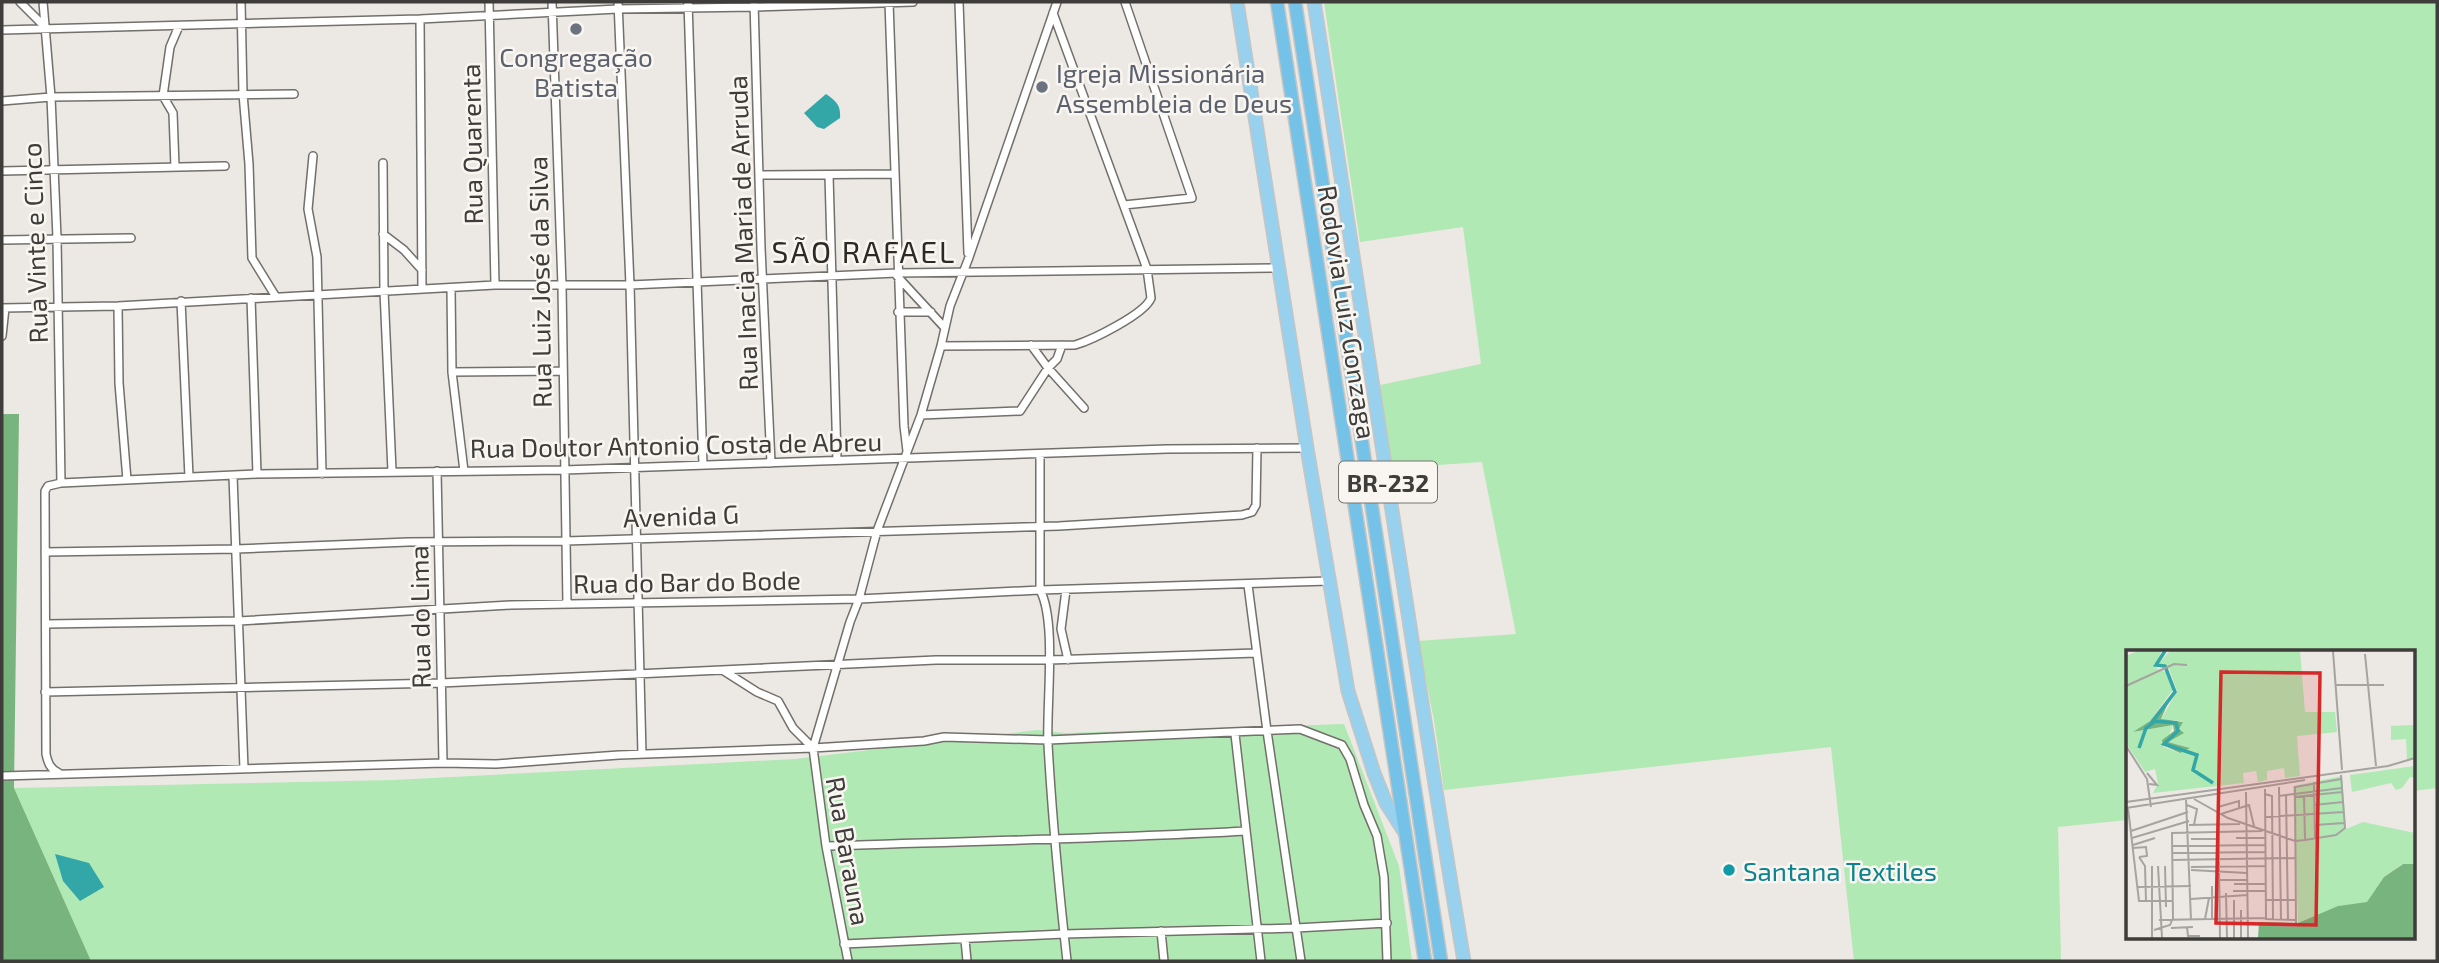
<svg xmlns="http://www.w3.org/2000/svg" width="2439" height="963" viewBox="0 0 2439 963" font-family="'Exo 2',sans-serif">
	<style>
		.green { fill: #b0e9b4 }
		.forest { fill: #78b47e }
		.water { fill: #33a7a8 }
		.lines { fill: none; stroke-linecap: round; stroke-linejoin: round }
		.minor-casing { stroke: #736f6b; stroke-width: 10 }
		.primary-casing { stroke: #c5c5c4; stroke-width: 15 }
		.trunk-casing { stroke: #c5c5c4; stroke-width: 15 }
		.minor { stroke: #fff; stroke-width: 7 }
		.primary { stroke: #97d1ed; stroke-width: 12 }
		.trunk { stroke: #74c2e7; stroke-width: 12 }
		.worship-dot { fill: #6b7280; stroke: #f9f6f1; stroke-width: 2.5 }
		.culture-dot { fill: #0f9aa8; stroke: #f9f6f1; stroke-width: 2.5 }
		.labels { text-anchor: middle; dominant-baseline: central; stroke-width: 5; stroke-linejoin: round; paint-order: stroke }
		.shield { fill: #f9f6f1; stroke: #767472; stroke-width: 2 }
		.shield-label { font-size: 24px; font-weight: bold; fill: #3e3d3b }
		.worship-label { font-size: 26px; fill: #5b616d; stroke: #f9f6f1 }
		.street-label { font-size: 26px; fill: #3e3d3b; stroke: #f9f6f1 }
		.culture-label { font-size: 26px; fill: #0d838f; stroke: #f9f6f1; text-anchor: start }
		.quarter-label { font-size: 30px; letter-spacing: 2px; fill: #2c2a26; stroke: #f9f6f1 }
		.inset-river { fill: none; stroke: #33a7a8; stroke-width: 3.5 }
		.inset-road { fill: none; stroke: #a6a4a0; stroke-width: 2 }
		.view { fill: #d62828; fill-opacity: 0.15; stroke: #d62828; stroke-width: 3.5 }
		.inset-edge { fill: none; stroke: #3e3d3b; stroke-width: 3.5 }
	</style>
	<rect width="100%" height="100%" fill="#ece8e3"/>
	<path class="green" d="M1324 2H2437V788L2413 791V652H2128L2127 820 2058 827 2061 961H1854L1831 747 1444 790 1434 720 1418 641 1516 634 1482 462 1392 468 1380 385 1481 364 1463 227 1360 242Z
		M1344 724 1399 866 1412 961H91L14 788 394 780 795 759 1037 730 1065 733Z"/>
	<path class="forest" d="M2 414H19L14 788 91 961H2Z"/>
	<path class="water" d="M826 94C836 101 841 105 840 118L824 129 817 127 804 113Z
		M55 854 89 863 104 887 80 901 63 881Z"/>
	<g class="lines">
		<g class="minor-casing">
			<path id="minor" d="M20 2 46 28
				M43 2 51 97 57 238 61 483
				M241 2 243 94 249 164 252 258 276 297
				M489 2 495 285
				M552 2 562 286 567 604
				M618 2 630 285 642 754
				M688 2 703 465
				M754 2 761 248 771 463
				M889 2 904 426 907 451
				M959 2 968 253
				M420 19 422 289
				M2 30 420 19 618 9 755 7 913 2
				M2 101 51 97 294 94
				M313 156 308 209 317 257 322 474
				M383 163 384 291 392 471
				M175 167 173 113 163 96 170 47 179 26
				M2 171 225 166
				M760 175 895 174
				M829 175 837 460
				M1124 205 1192 198 1125 2
				M383 234 404 250 422 270
				M2 240 131 238
				M897 276 945 328
				M451 288 452 372 464 471
				M251 298 257 474
				M181 301 189 477
				M118 306 119 383 127 480
				M2 308 118 306 495 285H630L897 273 1279 268
				M898 312H931
				M2 336 5 308
				M1062 345 1057 359 1048 368 1084 408
				M941 346 1075 345C1092 340 1145 314 1151 298L1147 269 1053 13
				M452 372 563 371
				M921 415 1020 411 1048 368 1031 345
				M1040 455V590C1057 621 1046 706 1048 744 1052 816 1059 889 1067 961
				M437 471 443 763
				M233 476 244 769
				M45 552 236 549 408 542 565 541 1059 526 1242 515 1252 512 1256 505 1257 448
				M1248 585 1267 731 1301 961
				M1066 590 1061 629 1068 660
				M47 624 239 621 511 605 859 599 1040 590 1329 581
				M724 671 757 692 778 701 793 728 813 748
				M45 692 441 683 936 660H1049L1256 653
				M1235 734 1261 961
				M59 773C50 769 48 763 46 754L45 491 48 486 61 483 257 474 564 470 1167 449 1307 448
				M2 776 443 763 496 764 619 755 813 748 924 741 944 737 1048 740 1300 729 1342 745 1350 759 1364 805 1377 836 1384 877 1387 961
				M826 846C966 841 1106 839 1246 831
				M1161 931 1164 961
				M965 940 967 961
				M844 944 1064 934 1296 928 1387 923
				M848 961 826 846 813 748 850 622 859 599 877 531 921 415 941 346 950 306 968 260 1057 2"/>
		</g>
		<g class="primary-casing">
			<path id="primary" d="M1237 2 1307 448 1348 691 1374 773 1386 803 1405 833
				M1314 2C1364 322 1410 642 1464 961"/>
		</g>
		<g class="trunk-casing">
			<path id="trunk" d="M1277 2 1425 961
				M1295 2 1441 961"/>
		</g>
		<use href="#minor" class="minor"/>
		<use href="#primary" class="primary"/>
		<use href="#trunk" class="trunk"/>
	</g>
	<g class="worship-dot">
		<circle cx="576" cy="29" r="7"/>
		<circle cx="1042" cy="87" r="7"/>
	</g>
	<circle class="culture-dot" cx="1729" cy="870" r="7"/>
	<g class="labels">
		<rect class="shield" x="1339" y="461.5" width="98" height="41" rx="5"/>
		<g class="shield-label">
			<text x="1388" y="482">BR-232</text>
		</g>
		<g class="worship-label">
			<text x="576" y="56">Congregação<tspan x="576" dy="30">Batista</tspan></text>
			<text x="1056" y="72" text-anchor="start">Igreja Missionária<tspan x="1056" dy="30">Assembleia de Deus</tspan></text>
		</g>
		<g class="street-label">
			<text transform="translate(471 144) rotate(-91)">Rua Quarenta</text>
			<text transform="translate(742 233) rotate(-92)">Rua Inacia Maria de Arruda</text>
			<text transform="translate(34 243) rotate(-92)">Rua Vinte e Cinco</text>
			<text transform="translate(539 282) rotate(-91)">Rua Luiz José da Silva</text>
			<text transform="translate(1348 312) rotate(81)">Rodovia Luiz Gonzaga</text>
			<text transform="translate(676 444) rotate(-1)">Rua Doutor Antonio Costa de Abreu</text>
			<text transform="translate(681 515) rotate(-2)">Avenida G</text>
			<text transform="translate(687 581) rotate(-1)">Rua do Bar do Bode</text>
			<text transform="translate(419 617) rotate(-91)">Rua do Lima</text>
			<text transform="translate(849 851) rotate(80)">Rua Barauna</text>
		</g>
		<g class="culture-label">
			<text x="1743" y="870">Santana Textiles</text>
		</g>
		<g class="quarter-label">
			<text x="864" y="251">SÃO RAFAEL</text>
		</g>
	</g>
	<g transform="translate(2126 650)">
		<rect width="289" height="289" fill="#ece8e3"/>
		<path d="M12 1H35L30 18 40 22 48 38 24 71 8 82 47 75 38 97 53 103 61 97 42 92 57 71 35 70 51 41 43 19 33 13 44 1H174L179 62H209L211 82 171 86 174 126 159 128 158 118 141 121V130L132 132 130 121 117 123 118 133 27 143 32 134 29 119 19 122 0 93V6ZM287 75 289 107 281 110 280 89 265 90V76ZM289 116V128L284 127 276 138 270 140 265 133 226 142 224 125ZM216 126 220 179 237 172 289 183V214H276L258 227 242 252 212 256 172 273 167 136Z" fill="#b0e9b4"/>
		<path d="M47 42 35 69 57 72 53 79 58 83 42 92 64 98 54 103 37 95 36 90 48 81 47 75 7 82 24 71ZM277 214H289V288H132L133 272 172 273 212 256 241 252 258 227Z" fill="#78b47e"/>
		<path class="inset-river" d="M39 1 30 15 39 16 49 42 27 71 50 73 52 81 38 94 71 105 67 120 87 133M13 98 20 78 28 72"/>
		<path class="inset-road" d="M207 1 216 120M239 4 250 116M209 35H258M0 36 48 14 61 15M0 96 21 129 25 157M21 123 31 135 23 134M188 132 189 188M153 137 155 270M139 139 140 269 169 270M120 142 122 288M139 144 146 146 147 270M160 145 162 270M92 146 94 288M153 146 216 138M178 146 179 190M168 147 216 142M68 149 102 168 169 191 179 190 210 185 219 178 215 125M60 150 65 270M0 152 262 116 289 108M61 155 71 159 68 175M188 155 217 152M92 157 113 151V158M0 158 179 130M2 158 13 251H47M95 164 123 155 128 176M139 167 217 162M63 175 114 174M189 175 218 173M5 181 62 162M6 188 63 171M110 188H139M65 189H92M7 195 29 188M46 196 139 195M7 198 20 197 21 206 13 207M46 203 139 202M13 207 19 216 20 251M46 210 169 208M26 216V288M32 216 36 288M39 216 40 257M65 217 140 216M65 220 121 223M93 230H121M108 234H139M86 236V269M12 237 65 236M107 241H140M100 243 101 288M65 249 121 245M108 250V288M140 250H169M115 260V288M47 269 46 183 136 181M79 269 83 248M33 270 139 268M142 275 170 276 169 137 215 129M61 277 62 286H74M45 278 67 277M28 280 44 275 46 270"/>
		<path class="view" d="M95 22 194 23 190 275 90 273Z"/>
		<rect width="289" height="289" class="inset-edge"/>
	</g>
	<rect width="2439" height="963" fill="none" stroke="#3e3d3b" stroke-width="7"/>
</svg>
